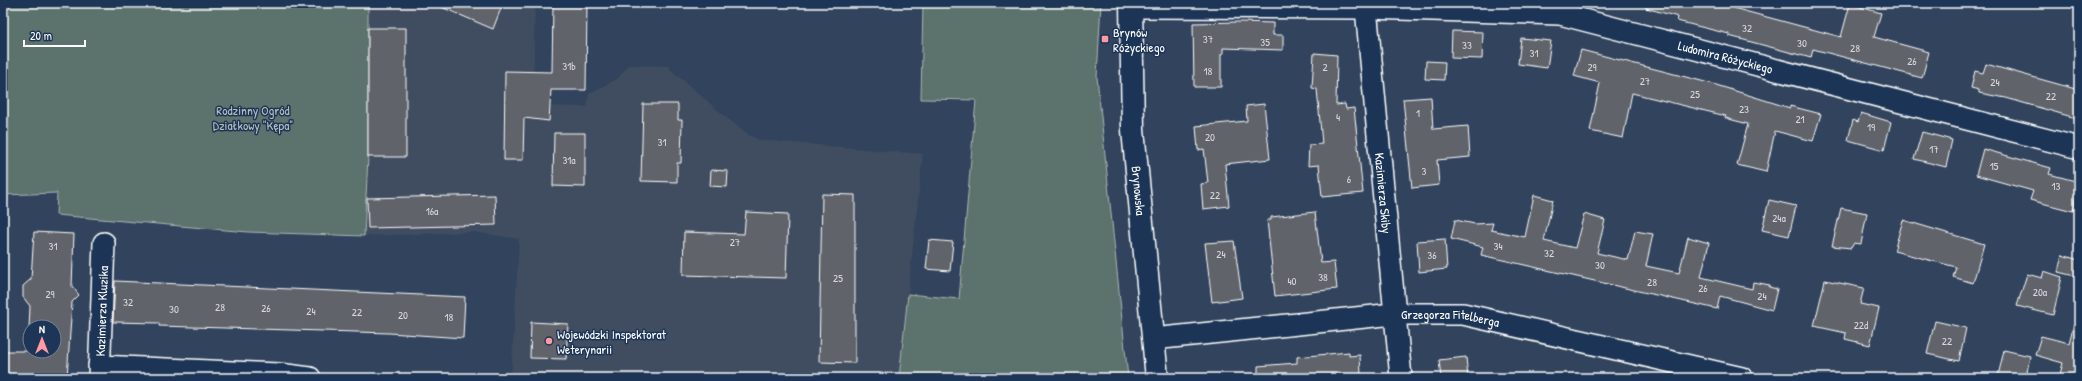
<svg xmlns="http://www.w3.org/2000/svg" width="2082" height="381" viewBox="0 0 2082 381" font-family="'Patrick Hand',sans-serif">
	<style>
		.built { fill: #3f4d61 }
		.green { fill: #5c726d; stroke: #aeb8b6 }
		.building { fill: #61646b; stroke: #fff; fill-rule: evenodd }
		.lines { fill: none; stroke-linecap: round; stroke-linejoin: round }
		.minor-casing { stroke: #fff; stroke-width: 24 }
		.secondary-casing { stroke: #fff; stroke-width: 25 }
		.minor { stroke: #1d3557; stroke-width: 21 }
		.secondary { stroke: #1d3557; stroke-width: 22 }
		.poi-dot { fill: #ff9aa2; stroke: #1d3557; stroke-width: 1.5 }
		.labels { text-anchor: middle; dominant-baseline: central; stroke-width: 3; stroke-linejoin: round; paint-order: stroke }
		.number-label { font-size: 11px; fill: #d8d8da }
		.poi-label { font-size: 13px; fill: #fff; stroke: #1d3557; text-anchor: start }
		.street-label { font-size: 13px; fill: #fff; stroke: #1d3557 }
		.park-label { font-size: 13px; fill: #b6c0bd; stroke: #1d3557 }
	</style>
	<rect width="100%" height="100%" fill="#31435d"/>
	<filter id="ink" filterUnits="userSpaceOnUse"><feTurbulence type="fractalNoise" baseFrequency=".025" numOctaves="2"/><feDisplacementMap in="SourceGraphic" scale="8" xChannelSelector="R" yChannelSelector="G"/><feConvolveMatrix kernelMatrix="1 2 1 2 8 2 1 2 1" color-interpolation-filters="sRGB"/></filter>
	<g filter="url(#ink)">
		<path class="built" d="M368 3H535L533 106 587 107 589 94 617 79 629 65 670 66V69L727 118 749 135 760 140 923 154 899 378H511L519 239 474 232 364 236 368 157Z"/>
		<path class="green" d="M3 3H368V157L364 236 248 232 56 215 57 193 3 195Z
			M923 3H1101L1097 77 1128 378H899L908 294 959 299 976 100 921 99Z"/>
		<path class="building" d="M432 3H503L493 29Z
			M553 3H587L586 90H551L549 121 524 118 523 160H504L505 71 552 72Z
			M1646 3H1722L1737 9 1841 37 1850 4 1881 13 1874 37 1929 52 1922 78 1813 49 1811 58 1729 36V34L1677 21 1678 17 1646 8Z
			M1240 22 1273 23V35H1283V50L1223 48V54H1221V87H1194L1193 23Z
			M368 28H406V157H368Z
			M1452 31 1483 32 1482 59 1451 58Z
			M1521 38 1551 41 1547 68 1518 64Z
			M1581 50 1713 84 1790 108V106L1821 114 1813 141 1775 131 1766 172 1737 165 1748 124 1725 118 1726 116 1632 93 1623 138 1590 131 1600 83 1574 76Z
			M1314 53 1337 55 1336 105 1345 104 1346 109 1354 108 1363 193 1322 197 1319 165 1308 166 1309 145 1322 144 1317 89 1312 88Z
			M1426 61 1445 62 1444 80 1425 79Z
			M1986 64 2079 90V119L2006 98 1979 93V90L1971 88 1975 71 1983 73Z
			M1431 97 1433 129 1468 126 1470 157 1437 160 1439 185 1412 188 1403 99Z
			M643 104H678V120H682L681 163H677V182L641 181Z
			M1264 104 1270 159 1225 164 1229 206 1203 209 1201 184 1208 183 1204 149 1198 150 1196 126 1247 121 1246 106Z
			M1861 113 1891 122 1884 150 1848 140 1853 120 1858 122Z
			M1922 132 1952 140 1946 167 1914 159Z
			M554 133H585V187L553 186Z
			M1983 149 2051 168 2049 174 2079 182 2073 211 2030 200 2033 191 1976 175Z
			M711 170 728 171 727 187 710 186Z
			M822 194 855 195V363L819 362Z
			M495 195 496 225 368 228 367 198Z
			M1534 195 1553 200 1544 241 1575 248 1584 214 1605 220 1597 253 1628 260 1635 231 1653 234 1646 266 1679 273 1688 237 1709 243 1701 277 1752 289 1753 282 1770 285 1769 287 1777 289 1772 310 1720 296 1717 309 1481 255 1483 247 1451 239 1455 220 1475 224 1493 223 1491 230 1525 237Z
			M1769 200 1796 206 1789 236 1762 230Z
			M1841 208 1867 213 1861 244 1854 243 1851 248 1832 246Z
			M746 212 788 214 786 278 683 275 684 232 744 234Z
			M1315 212 1321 263 1334 262 1337 289 1275 296 1267 220H1271V217Z
			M1903 220 1984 244 1973 283 1953 277 1956 267 1894 251Z
			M34 232 74 234 72 286 79 295 72 302 67 378 3 376V351H28L30 306 23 297V286L31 279ZM30 327H54V351H30Z
			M1445 239 1447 269 1419 272 1417 241Z
			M929 240 953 242 950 271 926 269Z
			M1234 241 1242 298 1212 302 1205 243Z
			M2062 255 2079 260V277L2058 272Z
			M2044 271 2062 277 2053 315 2017 306 2027 274 2042 278Z
			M1825 280 1864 288 1860 304 1879 308 1870 345 1845 339 1846 333 1814 326Z
			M115 281 465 297 463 338 389 333 159 326V323L113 322Z
			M1935 321 1966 328 1959 361 1927 354Z
			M531 322 568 324 566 359 530 358Z
			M2074 324 2079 325V378H2059L2063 363 2035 355 2041 336 2069 343Z
			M2004 350 2030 356 2026 378 1998 376Z
			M1349 352V356L1360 355 1361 375 1329 378H1258V366L1297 363V357Z
			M1466 357 1468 378H1441L1439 360Z"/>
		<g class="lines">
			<g class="minor-casing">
				<g id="minor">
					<path id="s1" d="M1131 7 1366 8 1560 14 2079 148"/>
					<path id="s2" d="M1366 8 1401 378"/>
					<path id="s3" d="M1153 339 1394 314H1463L1742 378"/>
					<path d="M99 366 279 374 310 378"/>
					<path id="s4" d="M99 378 104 243"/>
				</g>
			</g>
			<g class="secondary-casing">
				<g id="secondary">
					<path id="s5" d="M1131 3 1133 130 1157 378"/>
				</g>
			</g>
			<use href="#minor" class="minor"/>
			<use href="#secondary" class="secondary"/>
		</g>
	</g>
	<g class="poi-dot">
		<rect x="1101" y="35" width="8" height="8" rx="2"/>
		<circle cx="549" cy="341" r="4"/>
	</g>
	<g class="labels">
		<g class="number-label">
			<text x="1747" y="28">32</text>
			<text x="1208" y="39">37</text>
			<text x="1265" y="42">35</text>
			<text x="1802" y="43">30</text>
			<text x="1467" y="45">33</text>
			<text x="1855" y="48">28</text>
			<text x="1534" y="53">31</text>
			<text x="1912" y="61">26</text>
			<text x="569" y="66">31b</text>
			<text x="1325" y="67">2</text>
			<text x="1592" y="67">29</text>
			<text x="1208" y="71">18</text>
			<text x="1645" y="81">27</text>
			<text x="1995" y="82">24</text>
			<text x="1695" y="94">25</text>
			<text x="2051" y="96">22</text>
			<text x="1744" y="109">23</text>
			<text x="1418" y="113">1</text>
			<text x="1338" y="117">4</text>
			<text x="1800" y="119">21</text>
			<text x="1871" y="127">19</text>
			<text x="1210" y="137">20</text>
			<text x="662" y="142">31</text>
			<text x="1934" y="149">17</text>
			<text x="569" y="160">31a</text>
			<text x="1994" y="166">15</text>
			<text x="1424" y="171">3</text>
			<text x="1349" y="179">6</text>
			<text x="2056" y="186">13</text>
			<text x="1215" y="195">22</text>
			<text x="432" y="211">16a</text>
			<text x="1779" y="218">24a</text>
			<text x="735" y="242">27</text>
			<text x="53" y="246">31</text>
			<text x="1498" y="246">34</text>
			<text x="1549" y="253">32</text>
			<text x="1221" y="254">24</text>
			<text x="1432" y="255">36</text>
			<text x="1600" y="265">30</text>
			<text x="1323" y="277">38</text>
			<text x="838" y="278">25</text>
			<text x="1292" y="281">40</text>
			<text x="1652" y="282">28</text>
			<text x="1703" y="288">26</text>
			<text x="2040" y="292">20a</text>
			<text x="50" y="294">29</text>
			<text x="1762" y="296">24</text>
			<text x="128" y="302">32</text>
			<text x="220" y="307">28</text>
			<text x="266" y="308">26</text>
			<text x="174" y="309">30</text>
			<text x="311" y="311">24</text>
			<text x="357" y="312">22</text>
			<text x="403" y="315">20</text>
			<text x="449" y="317">18</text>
			<text x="1861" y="325">22d</text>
			<text x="1947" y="341">22</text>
		</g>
		<g class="poi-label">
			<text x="1113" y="32">Brynów<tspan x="1113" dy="15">Różyckiego</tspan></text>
			<text x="557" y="334">Wojewódzki Inspektorat<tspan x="557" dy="15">Weterynarii</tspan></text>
		</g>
		<g class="street-label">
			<text stroke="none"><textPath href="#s1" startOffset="600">Ludomira Różyckiego</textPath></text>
			<text stroke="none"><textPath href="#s5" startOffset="188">Brynowska</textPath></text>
			<text stroke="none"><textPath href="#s2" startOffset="186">Kazimierza Skiby</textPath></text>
			<text stroke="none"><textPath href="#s4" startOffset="67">Kazimierza Kluzika</textPath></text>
			<text stroke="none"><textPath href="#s3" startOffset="299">Grzegorza Fitelberga</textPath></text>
		</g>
		<g class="park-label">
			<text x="253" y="110">Rodzinny Ogród<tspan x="253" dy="15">Działkowy "Kępa"</tspan></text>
		</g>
	</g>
	<rect width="2082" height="381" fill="none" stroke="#1d3557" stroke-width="16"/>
	<rect x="8" y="8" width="2066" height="365" fill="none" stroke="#fff" stroke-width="1.5" filter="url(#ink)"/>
	<g transform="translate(42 339)"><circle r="19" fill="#1d3557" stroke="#77869a"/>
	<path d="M0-3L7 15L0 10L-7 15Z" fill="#ff9aa2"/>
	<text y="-6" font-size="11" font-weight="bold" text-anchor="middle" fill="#ffffff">N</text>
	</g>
	<path d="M24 40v6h61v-6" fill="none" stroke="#ffffff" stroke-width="2"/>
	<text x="30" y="40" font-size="12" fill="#ffffff" stroke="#1d3557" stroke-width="3" paint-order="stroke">20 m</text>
</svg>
